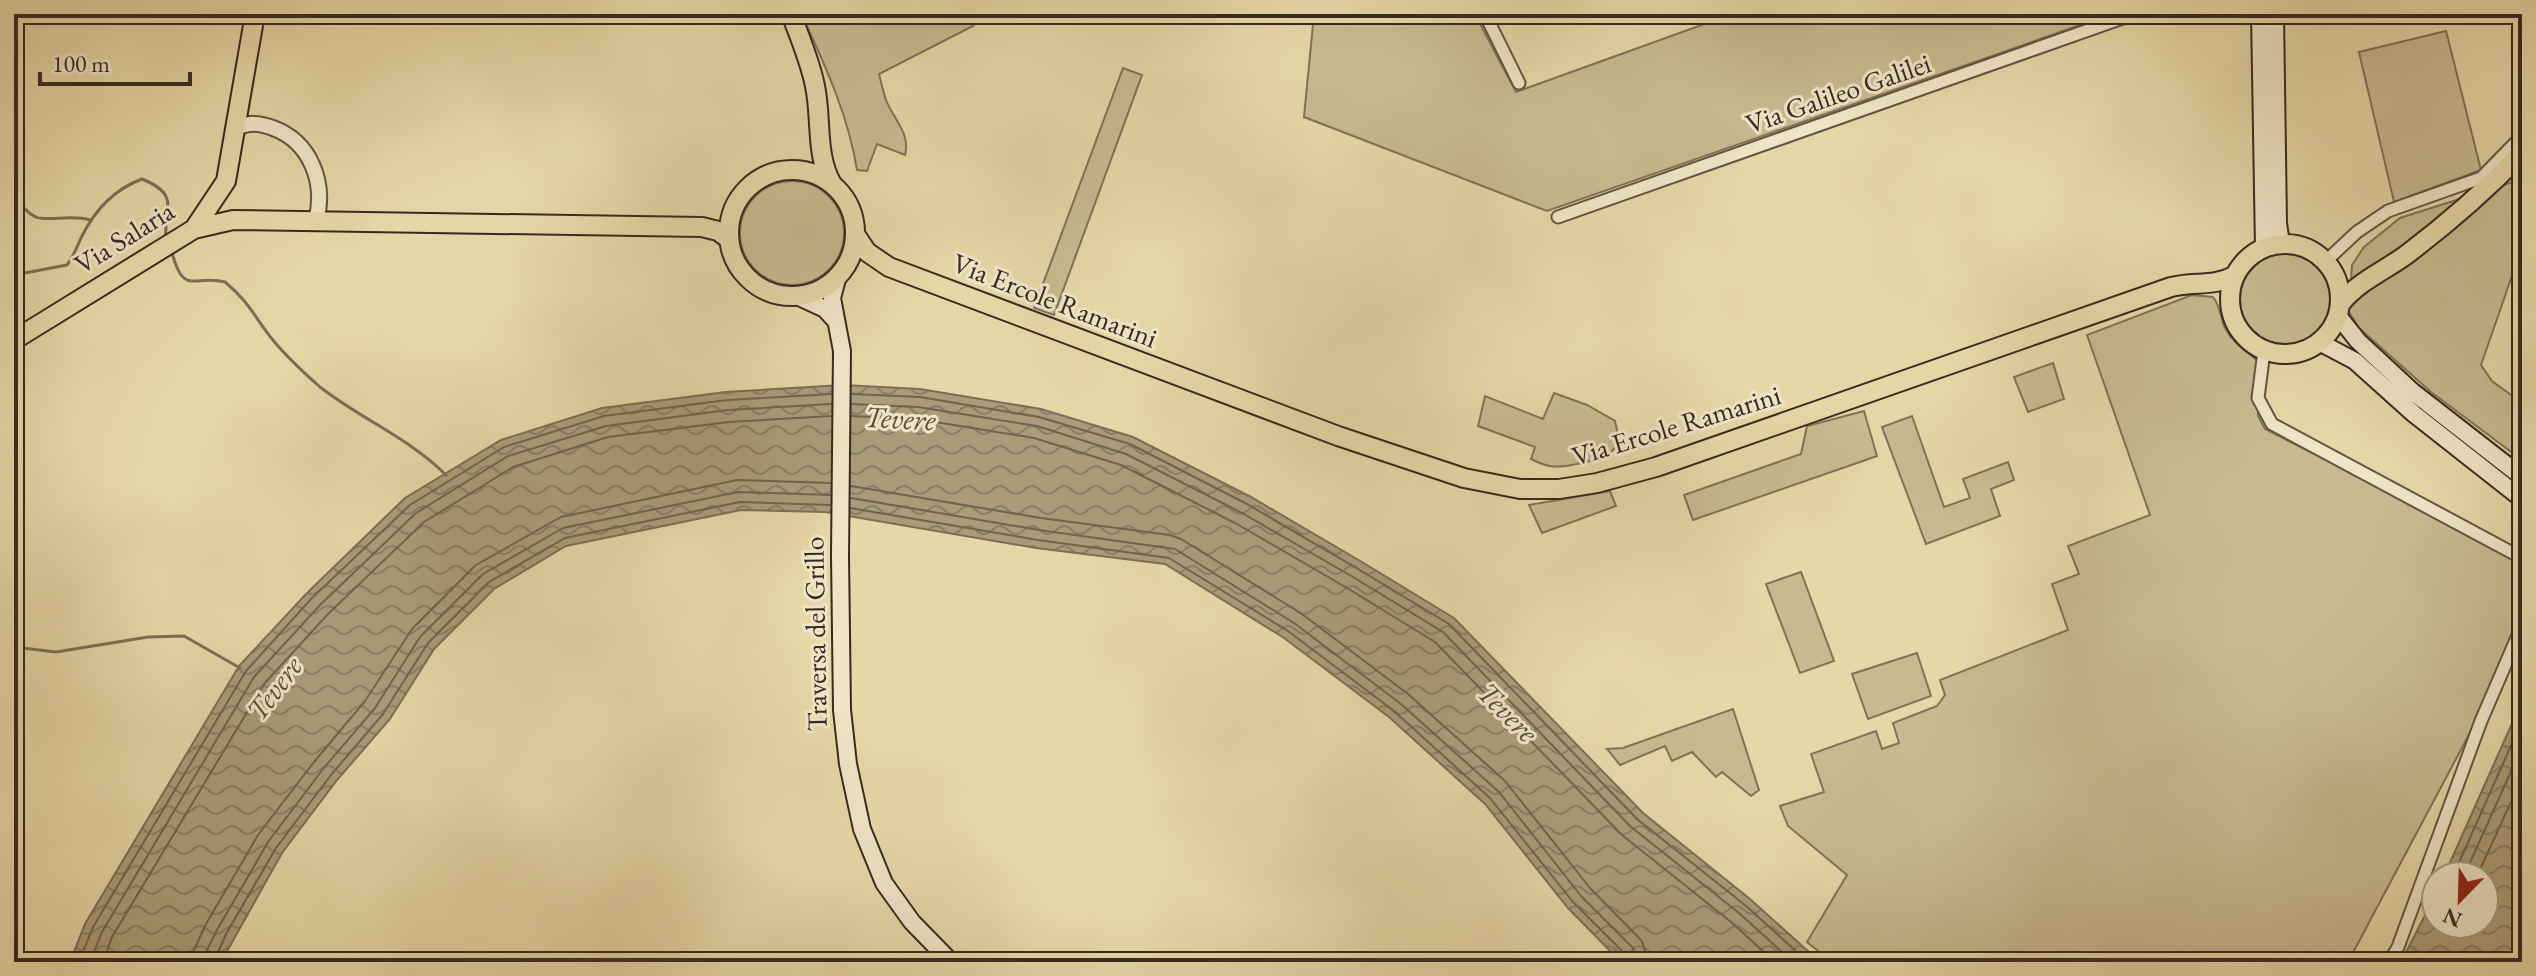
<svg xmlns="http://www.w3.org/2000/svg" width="2536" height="976" viewBox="0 0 2536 976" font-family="'EB Garamond',serif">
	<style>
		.grass { fill: #c8ba90; stroke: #7f7258; stroke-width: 2 }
		.water { fill: url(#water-waves); stroke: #7c6e56; stroke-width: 2 }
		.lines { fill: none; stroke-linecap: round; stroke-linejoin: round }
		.shore { stroke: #70634d; stroke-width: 2 }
		.stream { stroke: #7c6e56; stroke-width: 3 }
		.minor-casing { stroke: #625542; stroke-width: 15 }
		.tertiary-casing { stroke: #625542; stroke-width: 18 }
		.secondary-casing { stroke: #362a21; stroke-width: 20 }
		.primary-casing { stroke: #362a21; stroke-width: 22 }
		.minor { stroke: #efe5c6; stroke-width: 11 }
		.tertiary { stroke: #efe5c6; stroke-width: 14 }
		.secondary { stroke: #efe5c6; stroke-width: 16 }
		.primary { stroke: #e6d7a7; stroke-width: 18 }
		.labels { text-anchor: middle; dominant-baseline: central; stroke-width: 6; stroke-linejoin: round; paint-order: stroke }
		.street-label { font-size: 28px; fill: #362a21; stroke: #efe5c6 }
		.water-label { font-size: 30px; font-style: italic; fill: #594c3b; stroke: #efe5c6 }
	</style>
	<defs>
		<pattern id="water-waves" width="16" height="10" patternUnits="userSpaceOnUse" patternTransform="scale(2)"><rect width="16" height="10" fill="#aa9c79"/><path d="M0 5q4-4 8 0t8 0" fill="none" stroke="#8b7f63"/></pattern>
	</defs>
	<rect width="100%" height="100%" fill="#e6d7a7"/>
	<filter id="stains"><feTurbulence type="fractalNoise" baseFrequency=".0025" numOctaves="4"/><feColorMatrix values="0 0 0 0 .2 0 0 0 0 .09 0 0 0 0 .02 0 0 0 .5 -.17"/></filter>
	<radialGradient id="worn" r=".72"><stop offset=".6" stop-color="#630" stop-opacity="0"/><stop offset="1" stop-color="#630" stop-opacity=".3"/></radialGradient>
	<path class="grass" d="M809 14H977L979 17 973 26 879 74C881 82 883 91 886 100 893 118 911 134 905 155L877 144 867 171 857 170C849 119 827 69 805 22Z
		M1314 14H1475L1516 92 1732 14H2112L1547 211 1304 117Z
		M2446 31 2481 170 2394 202 2359 52Z
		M1123 68 1142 75 1054 315 1034 308Z
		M2522 179V247L2481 365 2492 381 2522 403V460L2431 392 2359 328 2349 312 2352 265 2364 247 2400 218Z
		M740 233a52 52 0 1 1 104 0a52 52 0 1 1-104 0Z
		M2235 299a49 49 0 1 1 98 0a49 49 0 1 1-98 0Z
		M2192 295 2213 297C2221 307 2220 318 2225 328 2233 344 2247 351 2259 362L2258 416 2265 429 2515 556 2522 564V630L2490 695 2348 962H1832L1807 942 1847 875 1788 826 1780 806 1824 792 1811 754 1876 731 1882 749 1899 743 1893 723 1937 706 1945 695 1940 680 2068 630 2052 584 2079 574 2068 546 2150 515 2087 335Z
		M2053 363 2064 399 2028 412 2014 377Z
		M1554 393 1587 405 1615 421C1624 452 1609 457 1582 463 1573 465 1559 468 1550 466 1544 465 1537 462 1531 459L1535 447 1478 426 1485 396 1543 419Z
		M1864 411 1877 456 1693 520 1684 495 1801 454 1807 426Z
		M1912 416 1944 507 1970 498 1963 479 2008 462 2014 480 1991 489 2000 516 1926 544 1882 427Z
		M1610 491 1616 506 1542 533 1529 505Z
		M1801 572 1834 661 1800 673 1766 584Z
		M1917 653 1931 696 1868 719 1852 674Z
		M1733 709 1759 790 1751 796 1722 772 1716 777 1692 752 1672 761 1665 746 1620 765 1607 749 1623 748Z"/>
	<path class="water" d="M843 385 920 389 1041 409 1133 437 1251 497 1362 562 1454 618 1643 813 1750 899 1820 962H1621L1568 908 1485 804 1389 717 1284 638 1165 564 1036 548 825 512 741 510 566 546 494 589 434 649 390 719 337 780 282 853 221 962H70L85 924 239 666 307 593 405 498 501 440 602 408 726 392Z
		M2522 701V962H2401L2436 894V924H2484V876H2444Z"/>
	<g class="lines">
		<path class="shore" d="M852 394 920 397 1039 417 1130 444 1247 504 1358 569 1449 624 1637 819 1745 905 1808 962
			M851 404 918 407 1037 426 1126 454 1242 513 1353 577 1443 632 1630 826 1739 913 1793 962
			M851 416 917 419 1034 438 1121 465 1237 524 1347 588 1435 642 1622 835 1731 922 1775 962
			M851 486 1041 518 1170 535 1181 539 1302 614 1408 694 1505 781 1590 888 1642 941 1648 962
			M851 498 1039 530 1175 549 1294 623 1401 704 1499 792 1581 896 1633 948 1636 962
			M850 508 1038 540 1169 558 1288 631 1394 711 1490 798 1573 902 1624 953 1626 962
			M2453 876 2522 721
			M2464 876 2522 747
			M2477 876 2522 778
			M79 962 93 927 246 671 312 598 410 505 504 447 604 416 727 400 832 394
			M90 962 102 932 254 677 320 605 416 513 508 456 606 426 728 410 831 404
			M103 962 112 937 264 684 328 614 424 522 513 467 608 437 729 422 831 416
			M192 962 194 950 206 924 258 835 314 762 365 701 412 629 476 565 561 517 737 480 831 483
			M204 962 206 952 217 930 268 842 323 769 375 708 420 637 483 574 563 528 738 492 831 495
			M214 962 226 934 276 848 331 775 383 714 428 643 489 582 565 538 740 502 830 505"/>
		<path class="stream" d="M20 205C26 209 30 215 36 217 46 222 72 214 90 220
			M172 253C184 297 194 274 225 282 249 302 254 316 272 339 286 356 303 372 320 387 361 419 409 438 446 475
			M14 275 67 265C74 256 77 246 82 236 95 210 115 189 142 179 182 195 163 210 166 239
			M14 647 56 652 148 637 184 636 240 668"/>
		<g class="minor-casing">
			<path id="minor" d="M1485 14 1519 83
				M1558 217 2134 14
				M2326 261 2357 232 2388 211 2481 178 2522 136
				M2264 351 2258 398 2272 424 2522 558
				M2389 962 2398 947 2481 721 2522 626"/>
		</g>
		<g class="tertiary-casing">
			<path id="tertiary" d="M237 128C250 122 259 123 273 128 311 142 326 183 316 221"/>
		</g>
		<g class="secondary-casing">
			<path id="secondary" d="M2260 14 2264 248
				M2275 14 2278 223 2281 244
				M838 275 832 298 842 351 840 556 842 710 848 764 862 829 884 883 912 922 951 962
				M797 296 825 309 836 321
				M2339 317 2358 341 2413 392 2522 477
				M2321 343 2355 361 2414 414 2522 499"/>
		</g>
		<g class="primary-casing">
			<path id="primary" d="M791 14C800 38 810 61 815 86 822 119 815 154 832 184
				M729 233a63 63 0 1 1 126 0a63 63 0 1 1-126 0Z
				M194 229 233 220 702 227 718 231 729 239
				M855 234 867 252 889 267 1338 436 1464 478 1520 489H1559L1597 483 1656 467 2171 287C2193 281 2213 287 2234 276
				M2230 299a55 55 0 1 1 110 0a55 55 0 1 1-110 0Z
				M2341 303C2359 281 2384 271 2406 255 2447 224 2486 190 2522 153
				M14 340 194 229 226 181 255 14"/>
		</g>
		<use href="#minor" class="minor"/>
		<use href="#tertiary" class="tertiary"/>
		<use href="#secondary" class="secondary"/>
		<use href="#primary" class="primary"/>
	</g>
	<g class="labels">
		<g class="street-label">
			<text transform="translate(1838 93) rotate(-19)">Via Galileo Galilei</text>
			<text transform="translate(124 237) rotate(-32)">Via Salaria</text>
			<text transform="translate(1055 300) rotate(21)">Via Ercole Ramarini</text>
			<text transform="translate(1676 425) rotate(-17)">Via Ercole Ramarini</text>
			<text transform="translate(815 634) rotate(-91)">Traversa del Grillo</text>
		</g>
		<g class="water-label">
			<text transform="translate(900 418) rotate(3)">Tevere</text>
			<text transform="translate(274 688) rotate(-53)">Tevere</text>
			<text transform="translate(1508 712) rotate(45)">Tevere</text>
		</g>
	</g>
	<rect width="2536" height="976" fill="none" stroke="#e6d7a7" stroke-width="48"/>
	<rect x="16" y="16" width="2504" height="944" fill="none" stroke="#362a21" stroke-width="4"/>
	<rect x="24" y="24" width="2488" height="928" fill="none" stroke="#362a21" stroke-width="2"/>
	<g transform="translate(2460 900) rotate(203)"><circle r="38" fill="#efe5c6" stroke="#a59a84" stroke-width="2"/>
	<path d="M0-6L14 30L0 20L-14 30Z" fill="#8f2418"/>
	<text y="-12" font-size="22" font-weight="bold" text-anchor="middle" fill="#362a21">N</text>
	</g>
	<path d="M40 72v12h150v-12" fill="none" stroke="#362a21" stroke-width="4"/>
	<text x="52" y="72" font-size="24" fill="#362a21" stroke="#efe5c6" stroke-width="6" paint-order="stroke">100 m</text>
	<rect width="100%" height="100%" filter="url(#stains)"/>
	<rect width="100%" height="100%" fill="url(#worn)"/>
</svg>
